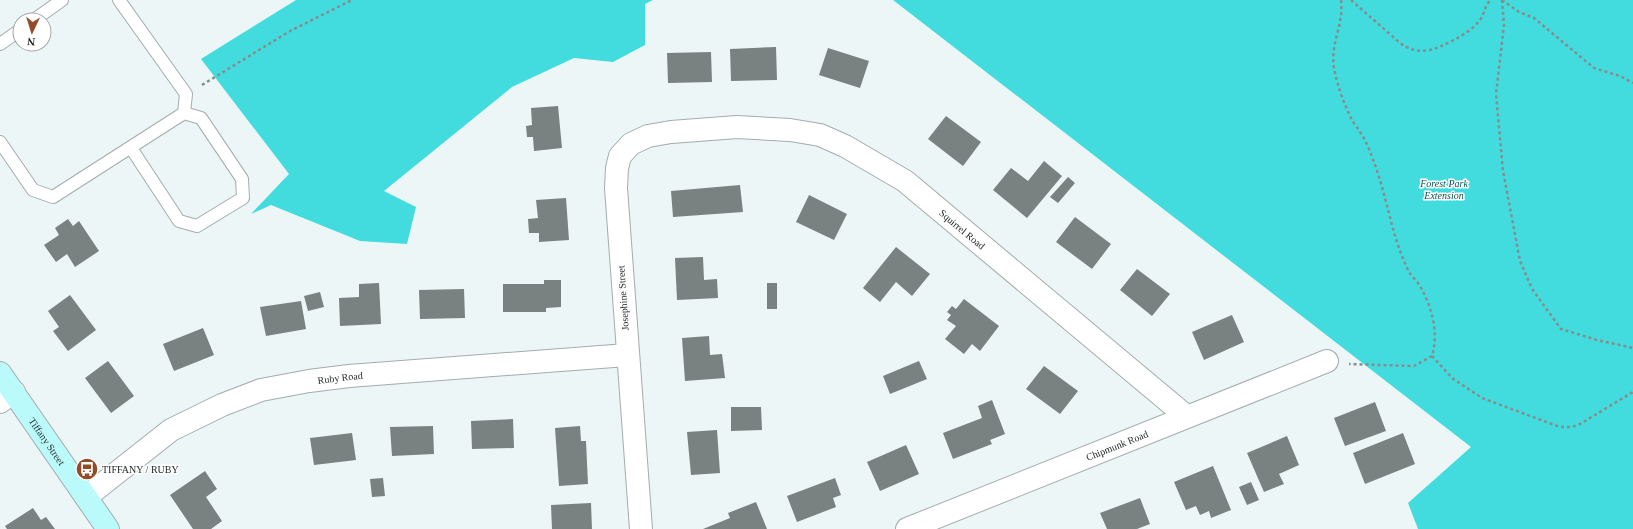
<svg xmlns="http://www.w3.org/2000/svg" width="1633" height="529" viewBox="0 0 1633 529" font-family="'Times New Roman',serif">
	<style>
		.forest { fill: #43dcde }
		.building { fill: #798181 }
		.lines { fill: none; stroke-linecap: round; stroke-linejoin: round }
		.lane-casing { stroke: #a4acac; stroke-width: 14 }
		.street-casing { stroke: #a4acac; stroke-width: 24 }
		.secondary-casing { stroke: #a4acac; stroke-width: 24 }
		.path { stroke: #868d8d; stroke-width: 2.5; stroke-dasharray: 3 3; stroke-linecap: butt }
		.lane { stroke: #fff; stroke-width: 12 }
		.street { stroke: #fff; stroke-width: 22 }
		.secondary { stroke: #bbfafa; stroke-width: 22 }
		.labels { text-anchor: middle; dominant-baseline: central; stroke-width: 3; stroke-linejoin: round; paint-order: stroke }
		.park-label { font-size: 10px; font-style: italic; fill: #0b4e4f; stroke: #fff }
		.street-label { font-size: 10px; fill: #1d2121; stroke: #fff }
		.poi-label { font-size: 10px; fill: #1d2121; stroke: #fff; text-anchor: start }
	</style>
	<rect width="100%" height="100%" fill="#ecf6f6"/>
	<path class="forest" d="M296 0H653L645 4V45L613 62 574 58 512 87 384 191 416 207 407 244 360 241 271 205 251 214 289 174 201 59Z
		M893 0H1633V529H1418L1408 503 1471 447Z"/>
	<path class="building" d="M776 47 777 80 731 81 730 49Z
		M828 48 869 61 860 88 819 75Z
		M711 52 712 82 668 83 667 53Z
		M558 106 562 148 534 151 533 137H527L526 126 532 125 531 108Z
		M946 116 981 142 963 166 928 139Z
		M1044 161 1062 176 1027 218 993 190 1011 168 1028 181Z
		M1068 177 1075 183 1058 203 1050 197Z
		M740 185 743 212 673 217 671 191Z
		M809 195 847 214 834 240 796 222Z
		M566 198 569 240 539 242V233H529L528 219 538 218 536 200Z
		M1075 217 1111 244 1092 269 1056 242Z
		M68 219 73 226 79 221 99 251 75 267 67 254 56 262 44 245 59 235 55 228Z
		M896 247 930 274 912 296 896 282 880 302 863 288Z
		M703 257 704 280 717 279 718 298 677 300 675 258Z
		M1137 269 1170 294 1152 316 1120 290Z
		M544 280H561V307L546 308V312H503V284H544Z
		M379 283 381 324 340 326 339 298 359 297V284Z
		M767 283H777V309H767Z
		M464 289 465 318 420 319 419 290Z
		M320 292 324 307 308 311 304 296Z
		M70 295 96 330 68 351 53 331 59 327 48 311Z
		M964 299 999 326 980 351 972 344 964 354 945 339 956 326 947 320 951 315 947 312 952 306 956 309Z
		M301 301 306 329 266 336 260 307Z
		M1232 315 1244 342 1204 360 1192 332Z
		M203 328 214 355 174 371 163 344Z
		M709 336 710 355 722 354 725 378 685 381 682 338Z
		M108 361 134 396 111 413 85 378Z
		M919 361 927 379 890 394 883 376Z
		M1044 366 1078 391 1060 414 1026 389Z
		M992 400 1005 434 990 440 992 444 953 459 943 433 982 418 978 406Z
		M1375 402 1386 431 1345 446 1334 418Z
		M731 407H761L762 430 731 431Z
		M513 419 514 448 472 449 471 421Z
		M433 426 434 454 392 456 390 427Z
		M580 426 581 441H586L588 484 559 486 555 428Z
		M717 430 720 473 691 475 687 432Z
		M352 433 356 460 314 465 310 438Z
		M1403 433 1415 464 1365 484 1353 453Z
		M1287 436 1299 465 1279 474 1284 484 1264 492 1247 453Z
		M906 445 919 474 880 491 867 462Z
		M1213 466 1231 510 1211 518 1209 511 1200 515 1196 506 1186 510 1174 482Z
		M205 471 217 489 206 497 222 521 211 529H193L170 495Z
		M383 478 385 496 372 497 370 479Z
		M835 478 841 495 833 498 836 507 797 522 787 496Z
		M1251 482 1259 500 1247 505 1239 487Z
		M1140 498 1150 524 1137 529H1107L1100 513Z
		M756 502 767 529H703L730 518 728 513Z
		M591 503 592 529H552L551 505Z
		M33 508 41 520 46 517 55 529H7L5 526Z"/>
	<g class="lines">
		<g class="lane-casing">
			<path id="lane" d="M34 20 62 0
				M0 44 20 30
				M0 142 33 190 53 197 184 113 186 94 119 0
				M131 148 179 221 197 226 243 198 242 179 201 118 184 113"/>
		</g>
		<g class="street-casing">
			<g id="street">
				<path d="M0 402 14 392"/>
				<path id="s1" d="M86 497 171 430 222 405 261 390 309 381 349 376 627 355"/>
				<path id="s2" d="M641 529 616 188 617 168 620 156 631 144 648 136 671 132 737 127 790 130 820 135 845 146 905 181 1186 416"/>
				<path id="s3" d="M907 529 1327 361"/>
			</g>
		</g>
		<g class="secondary-casing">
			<g id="secondary">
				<path id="s4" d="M0 373 108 529"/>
			</g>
		</g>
		<path class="path" d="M1341 0C1344 26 1330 42 1334 68 1337 85 1344 104 1352 120 1354 124 1358 128 1360 132 1367 142 1371 154 1375 165 1388 201 1392 238 1409 272 1412 277 1417 281 1420 286 1432 307 1439 333 1432 356L1414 366 1349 364
			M1351 0 1400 43C1420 57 1434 50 1454 40 1463 35 1473 29 1479 21 1485 15 1484 5 1491 0
			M1502 0 1504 25 1496 94 1503 171 1520 261 1532 289 1561 329 1597 340 1633 348
			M1502 0 1519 12 1534 18 1594 68 1620 76 1633 83
			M202 85 290 31 352 0
			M1432 356 1452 378 1482 398 1560 427H1572L1580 424 1633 392"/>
		<use href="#lane" class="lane"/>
		<use href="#street" class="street"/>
		<use href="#secondary" class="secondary"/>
	</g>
	<defs>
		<g id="bus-disc" transform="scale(1.15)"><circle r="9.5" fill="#934c28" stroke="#fff"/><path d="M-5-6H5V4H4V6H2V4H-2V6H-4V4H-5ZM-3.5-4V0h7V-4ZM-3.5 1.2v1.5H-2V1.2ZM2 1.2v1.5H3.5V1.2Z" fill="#fff"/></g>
	</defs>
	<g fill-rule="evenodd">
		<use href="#bus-disc" x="87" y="469"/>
	</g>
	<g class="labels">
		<g class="park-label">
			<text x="1444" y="183">Forest Park<tspan x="1444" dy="12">Extension</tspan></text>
		</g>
		<g class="street-label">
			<text stroke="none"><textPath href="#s2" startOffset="754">Squirrel Road</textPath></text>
			<text transform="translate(623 298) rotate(-94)">Josephine Street</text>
			<text stroke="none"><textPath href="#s1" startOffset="287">Ruby Road</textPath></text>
			<text stroke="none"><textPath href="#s4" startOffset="83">Tiffany Street</textPath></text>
			<text stroke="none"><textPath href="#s3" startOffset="226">Chipmunk Road</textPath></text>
		</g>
		<g class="poi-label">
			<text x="102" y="469">TIFFANY / RUBY</text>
		</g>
	</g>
	<g transform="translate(32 32) rotate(184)"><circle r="19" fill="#ffffff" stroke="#a5a6a6"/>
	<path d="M0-3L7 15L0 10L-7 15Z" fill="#934c28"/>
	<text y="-6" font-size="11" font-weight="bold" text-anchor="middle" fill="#1d2121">N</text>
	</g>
</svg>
